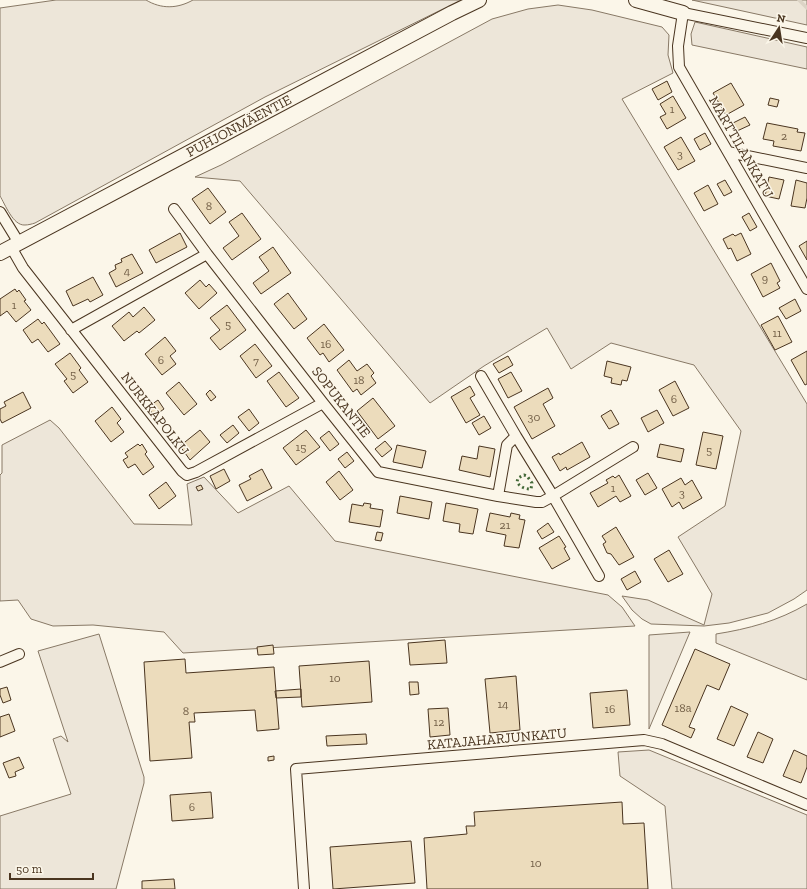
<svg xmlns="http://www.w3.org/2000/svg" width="807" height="889" viewBox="0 0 807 889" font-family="'Zilla Slab',serif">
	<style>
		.green { fill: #ede6d9; stroke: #887966 }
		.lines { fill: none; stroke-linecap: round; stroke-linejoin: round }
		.stream { stroke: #dcd4c6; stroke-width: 3.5 }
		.building { fill: #ecdcbc; stroke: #4a3520 }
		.street-casing { stroke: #4a3520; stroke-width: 12 }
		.secondary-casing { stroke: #4a3520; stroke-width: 16 }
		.street { stroke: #fbf6e9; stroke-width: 10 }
		.secondary { stroke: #fbf6e9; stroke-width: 14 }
		.hedge { stroke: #436837; stroke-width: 3; stroke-dasharray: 2 3; stroke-linecap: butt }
		.labels { text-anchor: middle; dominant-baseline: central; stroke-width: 3; stroke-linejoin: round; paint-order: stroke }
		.number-label { font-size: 12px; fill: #725f47 }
		.street-label { font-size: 14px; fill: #4a3520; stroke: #fbf6e9 }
	</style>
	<rect width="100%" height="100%" fill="#fbf6e9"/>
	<path class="green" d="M56 0H146C161 9 177 9 193 0H461L265 97 35 223C32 224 28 225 25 225 13 226 5 204 0 196V8Z
		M692 0H807V25Z
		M558 5 592 10 662 27 669 35 668 55 673 73 622 99 807 404V590L794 599 768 613 729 623 704 626 651 624 642 619 632 610 622 596 648 600 704 625 712 594 678 537 725 506 741 431 694 365 611 343 571 369 547 328 484 366 430 403 240 181 195 177 221 165 492 19 528 9Z
		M695 22 807 47V69L692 45 691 34Z
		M50 420 59 428 134 524 192 525 187 484 204 477 238 513 289 486 335 541 608 595 622 607 635 626 183 653 164 632 93 625 53 626 31 619 18 600 0 601V475L2 473V445Z
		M807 604V680L716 643V634C748 629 778 621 807 604Z
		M690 632 649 729V635Z
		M99 634 144 777V783L116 889H0V816L71 794 53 739 61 736 68 742 38 651Z
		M649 750 807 815V889H672L665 806 620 776 618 752Z"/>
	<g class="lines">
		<path class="stream" d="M799 0 807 8"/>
	</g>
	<path class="building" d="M667 81 672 92 658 100 652 89Z
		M731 83 744 105 726 115 713 93Z
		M673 96 686 118 667 129 660 117 666 114 660 104Z
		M770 98 779 100 777 107 768 105Z
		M745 117 750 125 737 131 733 123Z
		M767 123 798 129 797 132 805 133 801 151 773 146 774 141 763 139Z
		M705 133 711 144 700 150 694 139Z
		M681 137 695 161 678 170 664 147Z
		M769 177 784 180 779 199 765 196Z
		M725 180 732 192 724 196 717 184Z
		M796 180 807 183V198L805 208 791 206Z
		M708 185 718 204 704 211 694 193Z
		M208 188 226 212 210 224 192 199Z
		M242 213 261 239 232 260 223 248 239 236 229 222Z
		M749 213 757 227 750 231 742 217Z
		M180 233 187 247 156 263 149 250Z
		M741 233 751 254 737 261 731 248 728 249 723 239 733 234 735 236Z
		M807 241V260L799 246Z
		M273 247 291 273 261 294 253 283 269 271 259 257Z
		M132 254 143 273 116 287 109 273 116 269 115 265 122 262 121 259Z
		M771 263 780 281 777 283 780 288 763 297 751 274Z
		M93 277 103 295 90 302 88 299 73 306 66 291Z
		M200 280 206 287 209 284 217 293 199 309 185 293Z
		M15 289 17 292 19 290 26 300 24 301 31 310 16 322 7 311 0 316V299Z
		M288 293 307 319 294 329 274 304Z
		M795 299 801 311 786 319 779 308Z
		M227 305 246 330 220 350 210 338 220 330 210 318Z
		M144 307 155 320 139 333 137 331 124 341 112 326 129 312 133 317Z
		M778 316 792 342 775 350 761 325Z
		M38 319 42 324 44 322 60 344 48 352 38 339 32 343 23 330Z
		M324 324 344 350 329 362 323 353 320 355 307 338Z
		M165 337 176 351 170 356 176 364 162 375 145 354Z
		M255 344 272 366 256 378 240 356Z
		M807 351V384L805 385 791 360Z
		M70 353 81 368 79 370 88 382 73 393 64 381 67 379 55 364Z
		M508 356 513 365 499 373 493 364Z
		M349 360 357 371 367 364 374 373 371 376 376 383 361 395 357 389 353 392 337 370Z
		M607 361 631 367 627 381 622 380 621 385 611 383 612 378 604 376Z
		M279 372 299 398 286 407 267 381Z
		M511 372 522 391 508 398 498 379Z
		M675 381 689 408 673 416 659 390Z
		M179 382 197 404 184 415 166 393Z
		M470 386 475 395 470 398 480 415 466 423 451 397Z
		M548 388 553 398 543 404 555 426 532 439 514 407Z
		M210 390 216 397 211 401 206 394Z
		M23 392 31 408 2 423 0 419V409L6 406 4 402Z
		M373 398 395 426 378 439 357 411Z
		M158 400 164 409 154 416 148 407Z
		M112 407 121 419 117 423 124 432 111 442 95 421Z
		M249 409 259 423 249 431 238 417Z
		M611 410 619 424 609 429 601 416Z
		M657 410 664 423 648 432 641 418Z
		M484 416 491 428 479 435 472 423Z
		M233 425 239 433 227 443 220 435Z
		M200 430 210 442 190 460 180 446Z
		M306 430 320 447 296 465 283 448Z
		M329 431 339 444 330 451 320 438Z
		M703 432 723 436 716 469 696 465Z
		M385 441 392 449 382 457 375 449Z
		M582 442 590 457 567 470 566 467 560 471 552 457 559 453 560 455Z
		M138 444 140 446 142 444 147 452 145 454 154 467 143 475 135 464 128 468 123 460 128 457 125 453Z
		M660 444 684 449 681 462 657 457Z
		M397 445 426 451 422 468 393 462Z
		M479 446 495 449 490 477 459 470 462 456 477 459Z
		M347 452 354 461 345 468 338 459Z
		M224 469 230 481 216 489 210 476Z
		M262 469 272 488 247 501 239 485 251 479 249 476Z
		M339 471 353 490 340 500 326 482Z
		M648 473 657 488 645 495 636 480Z
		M619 475 631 496 620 502 616 496 598 507 590 493 608 483 606 480 613 476 615 478Z
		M681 478 685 485 692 480 702 498 683 509 679 502 672 507 662 489Z
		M166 482 176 496 159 509 149 495Z
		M201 485 203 489 198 491 196 487Z
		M400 496 432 502 429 519 397 513Z
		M364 503 371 504 370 508 383 510 380 527 349 522 352 504 363 506Z
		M446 503 478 509 473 534 459 532 460 524 443 521Z
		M490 513 510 517 511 513 520 515 519 519 525 520 519 548 504 546 506 535 486 531Z
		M548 523 554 532 542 539 537 531Z
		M616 527 634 557 619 565 611 554 607 553 603 544 606 542 602 536Z
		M377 532 383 533 381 541 375 540Z
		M559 536 566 547 564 548 570 559 552 569 539 548Z
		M669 550 683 574 668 582 654 559Z
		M635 571 641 582 627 590 621 579Z
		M445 640 447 663 410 665 408 643Z
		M273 645 274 654 258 655 257 647Z
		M695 649 730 664 719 690 707 685 689 727 695 729 691 738 662 725Z
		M185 659 186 673 274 667 279 729 257 731 255 710 194 713 195 722H189L192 758 150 761 144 662Z
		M369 661 372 702 302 707 299 666Z
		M516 676 520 730 490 733 485 679Z
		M409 682H418L419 694 410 695Z
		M7 687 11 700 3 703 0 695V689Z
		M301 689V697L276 698 275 691Z
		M627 690 630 725 593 728 590 693Z
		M731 706 748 714 734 746 717 739Z
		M448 708 450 735 430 737 428 709Z
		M9 714 15 731 0 737V717Z
		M758 732 773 739 763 763 747 757Z
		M366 734 367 744 327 746 326 736Z
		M794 750 807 756V767L801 783 783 776Z
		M274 756V760L268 761V757Z
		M19 757 24 768 15 772 16 776 9 778 3 763Z
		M211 792 213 818 172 821 170 795Z
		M622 802 623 824 644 823 648 889H427L424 838 467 834 466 826H475L474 812Z
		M411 841 415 883 333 889 330 847Z
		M174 879 175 889H142V881Z"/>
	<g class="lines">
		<g class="street-casing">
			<path id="street" d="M807 38 683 13 678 46 679 67 807 289
				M728 152 807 168
				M174 209 207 254
				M0 212 19 243
				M11 247 23 268 182 471 187 475 196 472 323 403
				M71 330 207 254 323 403 378 472 498 496 507 445 516 436 553 496 542 502H536L498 496
				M481 376 516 436
				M599 576 553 496 633 447
				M0 662 19 654
				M304 889 296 769 644 740 662 744 807 805"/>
		</g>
		<g class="secondary-casing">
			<path id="secondary" d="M636 0 683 13
				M0 253 452 13 479 0"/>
		</g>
		<use href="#street" class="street"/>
		<use href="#secondary" class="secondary"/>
		<path class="hedge" d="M524 475 527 476 532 483 531 489C525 489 520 487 517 482L518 478Z"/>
	</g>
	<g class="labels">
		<g class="number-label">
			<text x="672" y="109">1</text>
			<text x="784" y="136">2</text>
			<text x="680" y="154">3</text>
			<text x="209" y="206">8</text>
			<text x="127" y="271">4</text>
			<text x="765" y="278">9</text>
			<text x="14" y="305">1</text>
			<text x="228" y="324">5</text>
			<text x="777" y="333">11</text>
			<text x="326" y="344">16</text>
			<text x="161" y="360">6</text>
			<text x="256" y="361">7</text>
			<text x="73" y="374">5</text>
			<text x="359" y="380">18</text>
			<text x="674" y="399">6</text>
			<text x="534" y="417">30</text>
			<text x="301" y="447">15</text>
			<text x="709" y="450">5</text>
			<text x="613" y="488">1</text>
			<text x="682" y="493">3</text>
			<text x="505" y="525">21</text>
			<text x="335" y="678">10</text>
			<text x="503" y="704">14</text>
			<text x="683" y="708">18a</text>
			<text x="610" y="709">16</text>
			<text x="186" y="711">8</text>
			<text x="439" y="722">12</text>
			<text x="192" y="807">6</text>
			<text x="536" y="863">10</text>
		</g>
		<g class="street-label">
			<text transform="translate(239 126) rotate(-28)">PUHJONMÄENTIE</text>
			<text transform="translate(741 147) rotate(60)">MARTTILANKATU</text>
			<text transform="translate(341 402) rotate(52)">SOPUKANTIE</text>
			<text transform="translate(155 414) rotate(52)">NURKKAPOLKU</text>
			<text transform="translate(497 739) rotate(-5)">KATAJAHARJUNKATU</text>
		</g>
	</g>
	<g transform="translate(779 28) rotate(12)" stroke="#fbf6e9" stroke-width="3" paint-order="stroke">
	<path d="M0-3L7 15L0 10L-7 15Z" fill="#4a3520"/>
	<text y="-6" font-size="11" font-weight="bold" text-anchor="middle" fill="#4a3520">N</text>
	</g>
	<path d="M10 873v6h83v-6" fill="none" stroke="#4a3520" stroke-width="2"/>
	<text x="16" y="873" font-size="12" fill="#4a3520" stroke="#fbf6e9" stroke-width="3" paint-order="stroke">50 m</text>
</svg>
